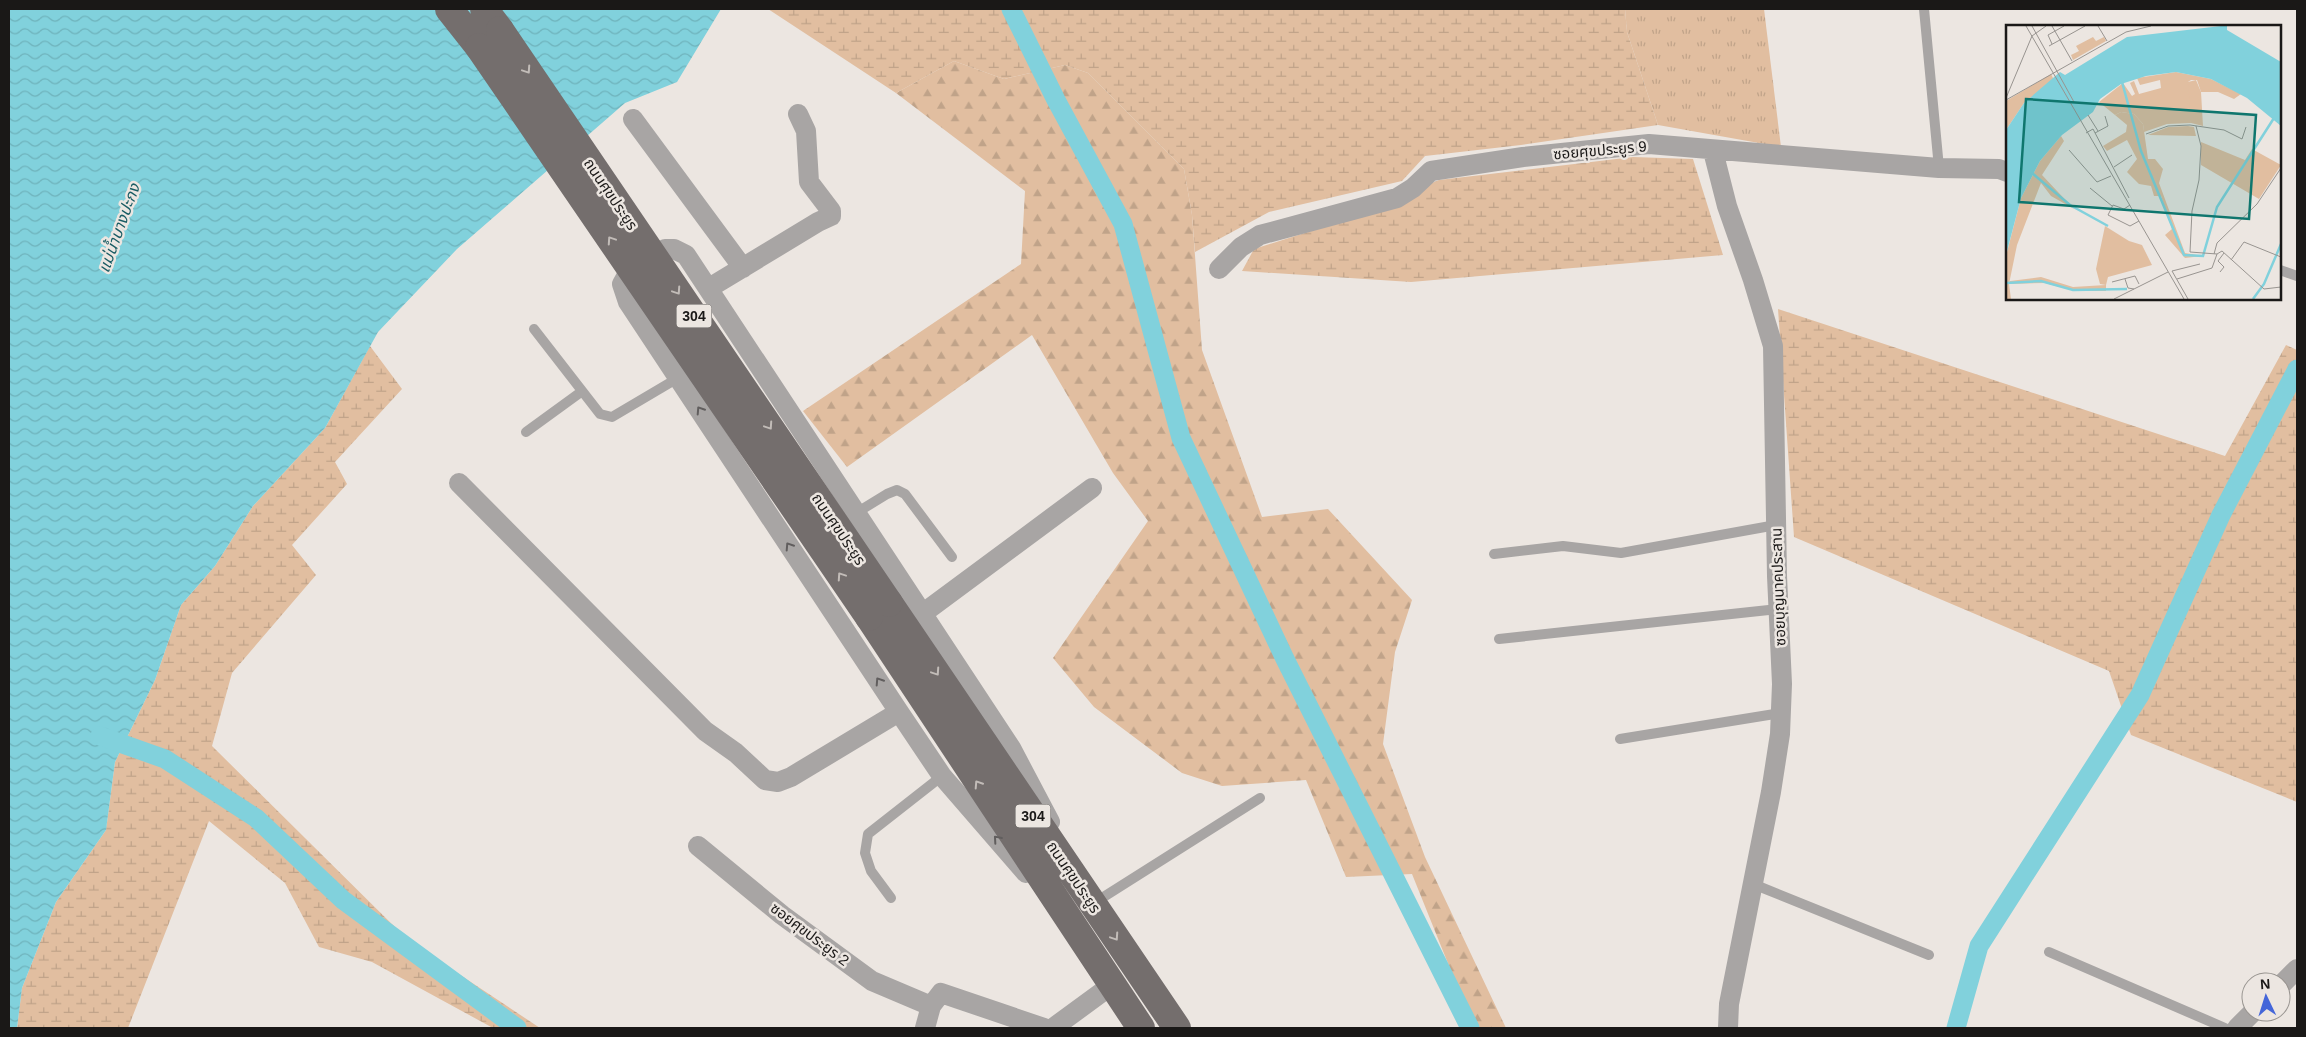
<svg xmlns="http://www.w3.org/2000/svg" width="2306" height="1037" viewBox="0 0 2306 1037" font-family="Arial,'Noto Sans Thai',sans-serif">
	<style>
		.grass { fill: url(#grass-tufts) }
		.forest { fill: url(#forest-firs) }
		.wetland { fill: url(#wetland-marsh) }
		.water { fill: url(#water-waves) }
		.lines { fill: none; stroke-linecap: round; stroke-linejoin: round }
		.canal { stroke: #81d1dc; stroke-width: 19 }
		.service { stroke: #a8a5a4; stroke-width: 10 }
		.minor { stroke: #a8a5a4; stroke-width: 20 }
		.primary { stroke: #746e6d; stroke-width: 28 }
		.primary-bridge { stroke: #746e6d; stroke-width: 28 }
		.oneway { stroke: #c2bcb8 }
		.oneway2 { stroke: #615e5e }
		.labels { text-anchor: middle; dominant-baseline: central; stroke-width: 5; stroke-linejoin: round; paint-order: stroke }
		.shield { fill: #ece6e1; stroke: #595654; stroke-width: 1 }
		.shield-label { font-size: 14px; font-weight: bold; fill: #1a1817 }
		.street-label { font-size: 15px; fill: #1a1817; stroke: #ece6e1 }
		.water-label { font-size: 16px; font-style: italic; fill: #195c64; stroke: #ece6e1 }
		.inset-river { fill: none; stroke: #81d1dc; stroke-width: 2.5 }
		.inset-road { fill: none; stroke: #989490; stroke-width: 1 }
		.view { fill: #0f766e; fill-opacity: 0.15; stroke: #0f766e; stroke-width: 2.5 }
		.inset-edge { fill: none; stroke: #1a1817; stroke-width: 2.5 }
	</style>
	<defs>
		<pattern id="grass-tufts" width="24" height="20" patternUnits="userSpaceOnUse" patternTransform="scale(1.25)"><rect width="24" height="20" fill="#e1bea0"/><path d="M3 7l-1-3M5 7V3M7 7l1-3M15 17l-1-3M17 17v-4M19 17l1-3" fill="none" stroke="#c0a389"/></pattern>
		<pattern id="forest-firs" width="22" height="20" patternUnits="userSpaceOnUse" patternTransform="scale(1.25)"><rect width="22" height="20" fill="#e1bea0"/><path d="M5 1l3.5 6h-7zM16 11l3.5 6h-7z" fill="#c0a389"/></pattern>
		<pattern id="wetland-marsh" width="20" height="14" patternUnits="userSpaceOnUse" patternTransform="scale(1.25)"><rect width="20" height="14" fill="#e1bea0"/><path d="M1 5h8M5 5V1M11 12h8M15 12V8" fill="none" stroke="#c0a389"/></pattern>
		<pattern id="water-waves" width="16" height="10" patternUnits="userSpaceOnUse" patternTransform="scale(1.25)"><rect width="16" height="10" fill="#81d1dc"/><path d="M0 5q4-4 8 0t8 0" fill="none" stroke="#6fb3bc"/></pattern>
	</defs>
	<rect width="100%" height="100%" fill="#ece6e1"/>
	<path class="grass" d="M1625 9H1764L1781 147 1658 125 1627 32Z"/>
	<path class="forest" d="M954 61 1004 79 1065 65 1088 73 1184 169 1192 215 1202 350 1262 517 1328 509 1412 600 1395 652 1383 744 1425 857 1506 1028H1474L1412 874 1346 877 1306 780 1222 786 1182 773 1094 707 1053 658 1148 521 1113 473 1032 335 847 467 803 411 1021 264 1025 191 896 93Z"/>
	<path class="wetland" d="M768 9H1625L1627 32 1658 125 1521 145 1425 156 1402 181 1269 212 1195 252 1192 215 1184 169 1088 73 1065 65 1004 79 954 61 896 93Z
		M1633 157 1693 159 1723 255 1411 282 1242 271 1254 249 1333 224 1439 180Z
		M1778 309 2225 456 2286 345 2297 350V802L2131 735 2109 671 1794 537Z
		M370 346 402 389 335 462 347 484 292 545 316 575 232 673 212 746 409 941 540 1028H493L372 962 319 947 285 883 209 821 128 1028H17L22 988 56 902 106 830 115 762 155 680 181 605 215 566 253 506 325 428Z"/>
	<path class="water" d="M9 9H721L677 82 625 103 457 249 378 332 325 428 253 506 215 566 181 605 155 680 115 762 106 830 56 902 22 988 17 1028H9Z"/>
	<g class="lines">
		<path class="canal" d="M1011 9 1056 100 1123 224 1181 438 1285 659 1470 1028
			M100 736 165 759 256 818 343 900 517 1028
			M1956 1028 1979 946 2140 695 2221 515 2297 369"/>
		<path class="service" d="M1924 9 1939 168
			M2280 270 2297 276
			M534 329 600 414 612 417 678 378
			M526 432 581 392
			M856 513 887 494 897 490 905 494 952 557
			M1494 554 1563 546 1621 553 1776 525
			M1499 639 1778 609
			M1620 739 1781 713
			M1753 884 1929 955
			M891 898 871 871 865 853 868 834 942 776
			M1094 903 1260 798
			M2049 952 2225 1028"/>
		<path class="minor" d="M633 119 743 268
			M1713 151 1727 206 1753 280 1773 346 1777 576 1782 684 1780 734 1771 792 1729 1004 1728 1028
			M1219 269 1241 247 1260 235 1397 198 1413 188 1431 171 1523 157 1649 144 1939 168 1999 169 2007 172
			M709 288 818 222 831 216V211L809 182 806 131 798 114
			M459 483 705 731 736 753 765 780 778 782 791 777 899 712
			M922 614 1092 488
			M698 846 782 915 872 981 931 1006
			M1026 873 942 776 899 712 628 302 622 284 627 275 665 249H674L686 255 1011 748 1050 822
			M2281 985 2297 969
			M925 1028 931 1006 941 993 1044 1028
			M1053 1028 1113 984
			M2237 1028 2253 1012"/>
		<path class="primary" d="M449 9 479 47
			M484 9 500 30
			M889 603 1177 1028
			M869 617 1141 1028"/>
		<path class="primary-bridge" d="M500 30 889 603
			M479 47 869 617"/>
	</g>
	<defs><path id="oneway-chevron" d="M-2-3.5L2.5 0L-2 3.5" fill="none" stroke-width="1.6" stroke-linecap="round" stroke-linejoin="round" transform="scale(1.25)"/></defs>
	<g class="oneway">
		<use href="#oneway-chevron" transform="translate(527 70) rotate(56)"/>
		<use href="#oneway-chevron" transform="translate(611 240) rotate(-124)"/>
		<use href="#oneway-chevron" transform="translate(677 291) rotate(56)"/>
		<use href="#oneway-chevron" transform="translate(769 426) rotate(56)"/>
		<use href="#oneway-chevron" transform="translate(841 576) rotate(-124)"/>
		<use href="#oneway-chevron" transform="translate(936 672) rotate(56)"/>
		<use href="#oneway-chevron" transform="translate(978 784) rotate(-123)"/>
		<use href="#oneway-chevron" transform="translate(1115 937) rotate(56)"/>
	</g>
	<g class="oneway2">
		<use href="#oneway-chevron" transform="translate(700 410) rotate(-123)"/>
		<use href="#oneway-chevron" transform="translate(789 546) rotate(-123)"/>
		<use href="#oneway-chevron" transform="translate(879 681) rotate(-123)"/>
		<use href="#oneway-chevron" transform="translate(997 839) rotate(-131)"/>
	</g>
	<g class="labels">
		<g class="shield">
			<rect x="676.5" y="304.5" width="35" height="23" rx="4"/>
			<rect x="1015.5" y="804.5" width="35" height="23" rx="4"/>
		</g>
		<g class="shield-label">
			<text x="694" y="316">304</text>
			<text x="1033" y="816">304</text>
		</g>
		<g class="street-label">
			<text transform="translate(1600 150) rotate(-5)">ซอยศุขประยูร 9</text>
			<text transform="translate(611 194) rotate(56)">ถนนศุขประยูร</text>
			<text transform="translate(839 529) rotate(56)">ถนนศุขประยูร</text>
			<text transform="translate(1778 587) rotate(-92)">ซอยบุญนาคประสาน</text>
			<text transform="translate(1074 877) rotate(56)">ถนนศุขประยูร</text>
			<text transform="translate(810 934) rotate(37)">ซอยศุขประยูร 2</text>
		</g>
		<g class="water-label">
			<text transform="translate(119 228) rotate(-70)">แม่น้ำบางปะกง</text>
		</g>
	</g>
	<g transform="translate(2006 25)">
		<rect width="275" height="275" fill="#ece6e1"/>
		<path d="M45 49 48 55 18 78 0 105V76ZM190 55 195 67 197 101 185 98 182 89V57Z" fill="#e1bea0"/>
		<path d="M115 87 128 89 137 99 142 134H149L157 144 153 158 179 228 196 231 179 233 159 210 166 204 155 171H148L145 161 133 159 121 147 131 134 121 115 101 126 97 121 120 107 121 100 109 90ZM35 252 67 262 100 260V266H69L39 258 3 259 4 256Z" fill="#e1bea0"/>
		<path d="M170 47 205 54 235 69 228 74 212 67H195L191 55H185L182 57 185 98 161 99 138 107 137 99 128 89 115 87 109 90 93 77 117 58 126 71 129 69 124 58 128 56 133 69 155 63 154 55 134 60 131 53ZM182 101 188 102 190 111 142 110 162 102ZM55 111 58 116 36 150 68 184 45 171 35 158 11 220 3 259 5 274H0V231L15 173 34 136ZM195 117 239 135 246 124 275 140 253 174 195 140ZM99 201 123 216 136 220 146 240 102 252 100 260 94 259 90 244Z" fill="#e1bea0"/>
		<path d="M87 12 90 16 98 12 100 16 67 35 65 30 73 26 70 21Z" fill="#e1bea0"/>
		<path d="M215 1H221V5L275 37V101L241 73 205 54 170 47 140 51 115 59 94 74 87 87 56 110 34 136 15 173 0 230V105L18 78 54 47 59 50 121 12Z" fill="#81d1dc"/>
		<path class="inset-river" d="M116 57 135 126 178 230 197 231 211 182 268 93M26 148 64 180 102 201M0 258 35 256 67 265 121 264M247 274 258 259 275 219"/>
		<path class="inset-road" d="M20 1 178 274M26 1 68 77M46 1 66 36M92 1 101 16M46 19 42 10 58 1M43 21 79 1M0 73 26 11 40 1M0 75 120 7 145 1M82 90 92 106M190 101 195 121 193 155 186 186 184 227 211 229 216 226 258 264 275 262M80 108 87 104 123 173M89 108 102 101 99 91M140 109 162 101 184 100 218 105 236 114 240 102M63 125 91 157 105 151M108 142 126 130M84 163 106 181M124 180 118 184 107 180 102 190 124 201 133 196M208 229 211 218 251 179 275 143M225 235 238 217 275 232M166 246 194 239M166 246 182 274M214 247 218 242 212 236 218 228M119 254 122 263 128 264M171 254 206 243 211 229M106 257 129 251 133 259M108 274 162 247"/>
		<path class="view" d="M20 74 250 90 243 194 13 177Z"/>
		<rect width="275" height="275" class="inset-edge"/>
	</g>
	<rect width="2306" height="1037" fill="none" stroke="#1a1817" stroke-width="20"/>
	<g transform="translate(2266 997) rotate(356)"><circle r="24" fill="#ece6e1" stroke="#989490"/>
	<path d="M0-4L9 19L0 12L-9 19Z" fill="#4466d9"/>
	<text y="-8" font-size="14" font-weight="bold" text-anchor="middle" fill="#1a1817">N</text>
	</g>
</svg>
